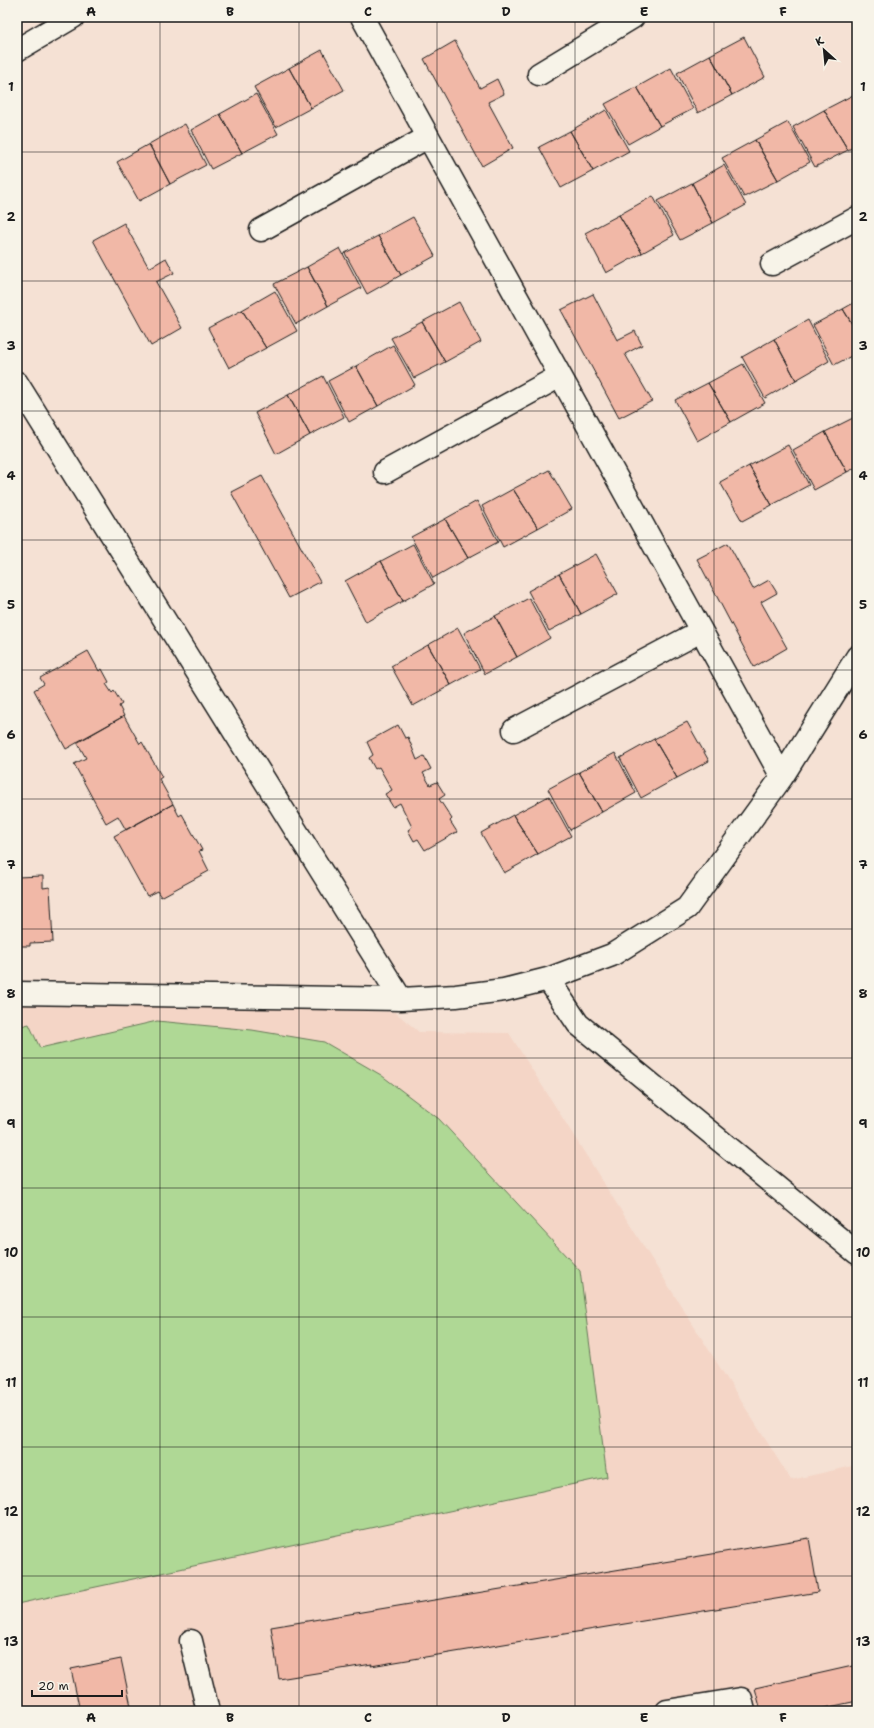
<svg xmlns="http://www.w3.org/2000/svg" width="874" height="1728" viewBox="0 0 874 1728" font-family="'Shantell Sans',sans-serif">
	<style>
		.built { fill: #f4d5c6 }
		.green { fill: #afd895; stroke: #667a58 }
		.building { fill: #f1b8a7; stroke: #1c1c1c }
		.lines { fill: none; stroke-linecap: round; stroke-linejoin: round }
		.minor-casing { stroke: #1c1c1c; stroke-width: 25 }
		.minor { stroke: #f7f3e8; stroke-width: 22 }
		.grid { fill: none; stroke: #1c1c1c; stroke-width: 1; stroke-opacity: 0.55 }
		.neatline { fill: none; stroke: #1c1c1c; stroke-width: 1.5 }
		.grid-label { font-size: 13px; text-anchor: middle; font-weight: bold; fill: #1c1c1c }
	</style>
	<rect width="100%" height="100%" fill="#f5e1d4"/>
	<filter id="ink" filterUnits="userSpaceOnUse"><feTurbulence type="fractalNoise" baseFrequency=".025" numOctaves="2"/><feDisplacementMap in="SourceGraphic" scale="8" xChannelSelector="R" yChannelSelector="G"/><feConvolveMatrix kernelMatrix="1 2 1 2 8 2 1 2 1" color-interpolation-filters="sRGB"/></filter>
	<g filter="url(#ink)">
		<path class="built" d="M17 1001 395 1012 419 1032 509 1033 791 1480 857 1465V1711H17Z"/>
		<path class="green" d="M157 1021 252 1030 324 1042 381 1075 439 1119 580 1271 607 1477 17 1604V1027L29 1024 40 1048Z"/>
		<path class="building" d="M744 37 765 77 732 95 710 55Z
			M455 41 480 88 497 79 504 94 488 102 513 148 482 166 424 59Z
			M322 50 344 90 311 108 289 68Z
			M710 55 732 95 698 113 677 73Z
			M289 68 311 108 276 127 254 87Z
			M671 68 693 109 660 126 637 87Z
			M637 87 660 126 628 144 605 104Z
			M857 93V145L848 150 824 110Z
			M256 94 278 134 242 153 220 114Z
			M606 110 629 151 593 171 570 131Z
			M824 110 848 150 815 167 793 127Z
			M220 114 242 153 211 169 191 130Z
			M788 122 810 162 778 180 755 140Z
			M185 124 206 165 170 184 149 144Z
			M570 131 593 171 561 188 539 147Z
			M755 140 778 180 744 197 722 158Z
			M149 144 170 184 139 201 117 162Z
			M724 165 746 205 713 223 692 183Z
			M692 183 713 223 680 240 658 201Z
			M653 196 674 235 642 253 619 215Z
			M619 215 642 253 606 273 585 233Z
			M413 217 435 256 401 275 378 236Z
			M124 223 149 268 166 258 174 273 156 282 182 328 151 346 93 240Z
			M378 236 401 275 367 294 345 253Z
			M340 248 361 288 328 306 307 267Z
			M307 267 328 306 296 324 274 284Z
			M275 291 297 331 266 348 242 310Z
			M593 294 617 340 635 331 642 345 625 354 652 401 619 418 561 310Z
			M857 301V332L843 309Z
			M459 302 481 342 445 362 422 322Z
			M843 309 857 332V353L834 365 813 325Z
			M242 310 266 348 229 368 208 328Z
			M808 320 829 361 796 380 774 339Z
			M422 322 445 362 414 378 391 338Z
			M774 339 796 380 765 398 742 357Z
			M393 345 415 385 378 406 356 366Z
			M743 364 765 403 731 422 708 383Z
			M356 366 378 406 349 422 328 381Z
			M323 376 344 417 310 435 288 395Z
			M708 383 731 422 697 441 675 400Z
			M288 395 310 435 276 454 255 413Z
			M857 416V467L847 472 825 432Z
			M825 432 847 472 814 490 793 450Z
			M788 445 809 485 772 505 749 466Z
			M749 466 772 505 742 521 720 482Z
			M549 470 572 509 538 528 513 489Z
			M262 476 320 582 289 598 231 492Z
			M513 489 538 528 503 547 482 506Z
			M477 501 498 542 468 558 445 519Z
			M445 519 468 558 433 578 411 537Z
			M728 543 753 589 769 580 777 593 761 602 787 648 754 667 697 559Z
			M413 544 434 584 403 601 381 561Z
			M596 554 618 594 581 614 559 574Z
			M381 561 403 601 366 622 345 581Z
			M559 574 581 614 549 631 528 591Z
			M529 598 550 638 517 657 495 616Z
			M495 616 517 657 485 674 464 633Z
			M458 628 480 669 451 685 428 645Z
			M428 645 451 685 413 706 391 666Z
			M88 651 99 671 102 669 109 682 106 684 112 693 114 691 122 704 119 706 124 716 66 749 34 690 44 684 40 678Z
			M124 716 140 744 142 742 162 777 159 779 173 804 126 830 118 816 106 823 74 764 86 758 77 742Z
			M687 722 709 761 677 778 654 739Z
			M398 725 405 738 408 737 417 760 424 756 431 769 423 773 430 785 437 782 445 795 439 799 452 819 450 821 457 832 425 850 418 839 414 841 408 830 412 827 400 803 393 807 385 794 392 790 379 767 375 769 369 758 373 755 367 742Z
			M654 739 677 778 641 798 620 758Z
			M615 753 636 793 602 812 579 772Z
			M579 772 602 812 570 830 548 789Z
			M549 796 571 836 538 854 513 815Z
			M173 804 179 816 182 814 202 850 199 851 209 871 161 897 157 891 147 896 114 836Z
			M513 815 538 854 504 873 481 833Z
			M43 876V888L50 887 53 942 30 943V946H17V877Z
			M809 1538 818 1592 371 1666 372 1664 279 1679 271 1627Z
			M121 1659 132 1711H80L71 1669Z
			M857 1665V1701L811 1711H761L755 1688Z"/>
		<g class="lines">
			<g class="minor-casing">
				<path id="minor" d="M362 17 782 777
					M17 50 73 17
					M539 74 633 17
					M261 230 428 137
					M772 264 857 218
					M17 383 401 999
					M385 472 560 376
					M514 730 701 631
					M548 979 578 1024 857 1253
					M17 993 401 999 456 996 504 990 548 979 612 955 687 908 782 777 857 657
					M191 1641 208 1711
					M667 1711 741 1699 744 1711"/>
			</g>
			<use href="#minor" class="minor"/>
		</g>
	</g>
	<path class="grid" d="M160 17V1711M299 17V1711M437 17V1711M575 17V1711M714 17V1711M17 152H857M17 281H857M17 411H857M17 540H857M17 670H857M17 799H857M17 929H857M17 1058H857M17 1188H857M17 1317H857M17 1447H857M17 1576H857"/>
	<rect width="874" height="1728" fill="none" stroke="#f7f3e8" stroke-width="44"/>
	<g transform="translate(824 50) rotate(333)" stroke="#f7f3e8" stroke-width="3" paint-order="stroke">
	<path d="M0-3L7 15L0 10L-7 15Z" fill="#1c1c1c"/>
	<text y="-6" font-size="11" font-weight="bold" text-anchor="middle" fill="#1c1c1c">K</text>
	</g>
	<path d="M32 1690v6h90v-6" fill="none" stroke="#1c1c1c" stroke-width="2"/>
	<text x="38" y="1690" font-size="12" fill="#1c1c1c" stroke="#f7f3e8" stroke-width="3" paint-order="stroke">20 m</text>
	<rect x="22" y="22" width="830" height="1684" class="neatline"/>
	<g class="grid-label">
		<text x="91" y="16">A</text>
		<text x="230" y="16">B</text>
		<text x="368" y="16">C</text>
		<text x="506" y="16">D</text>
		<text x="644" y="16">E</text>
		<text x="783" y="16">F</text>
		<text x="11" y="91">1</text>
		<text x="863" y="91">1</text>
		<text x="11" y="221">2</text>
		<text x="863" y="221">2</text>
		<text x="11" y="350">3</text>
		<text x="863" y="350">3</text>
		<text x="11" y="480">4</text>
		<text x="863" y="480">4</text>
		<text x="11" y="609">5</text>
		<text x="863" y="609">5</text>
		<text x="11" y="739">6</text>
		<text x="863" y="739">6</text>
		<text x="11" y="869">7</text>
		<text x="863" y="869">7</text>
		<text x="11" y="998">8</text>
		<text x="863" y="998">8</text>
		<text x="11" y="1128">9</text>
		<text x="863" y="1128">9</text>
		<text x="11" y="1257">10</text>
		<text x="863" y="1257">10</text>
		<text x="11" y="1387">11</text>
		<text x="863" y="1387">11</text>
		<text x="11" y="1516">12</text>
		<text x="863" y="1516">12</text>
		<text x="11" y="1646">13</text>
		<text x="863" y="1646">13</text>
		<text x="91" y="1722">A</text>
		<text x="230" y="1722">B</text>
		<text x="368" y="1722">C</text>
		<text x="506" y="1722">D</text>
		<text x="644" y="1722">E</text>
		<text x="783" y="1722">F</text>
	</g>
</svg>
